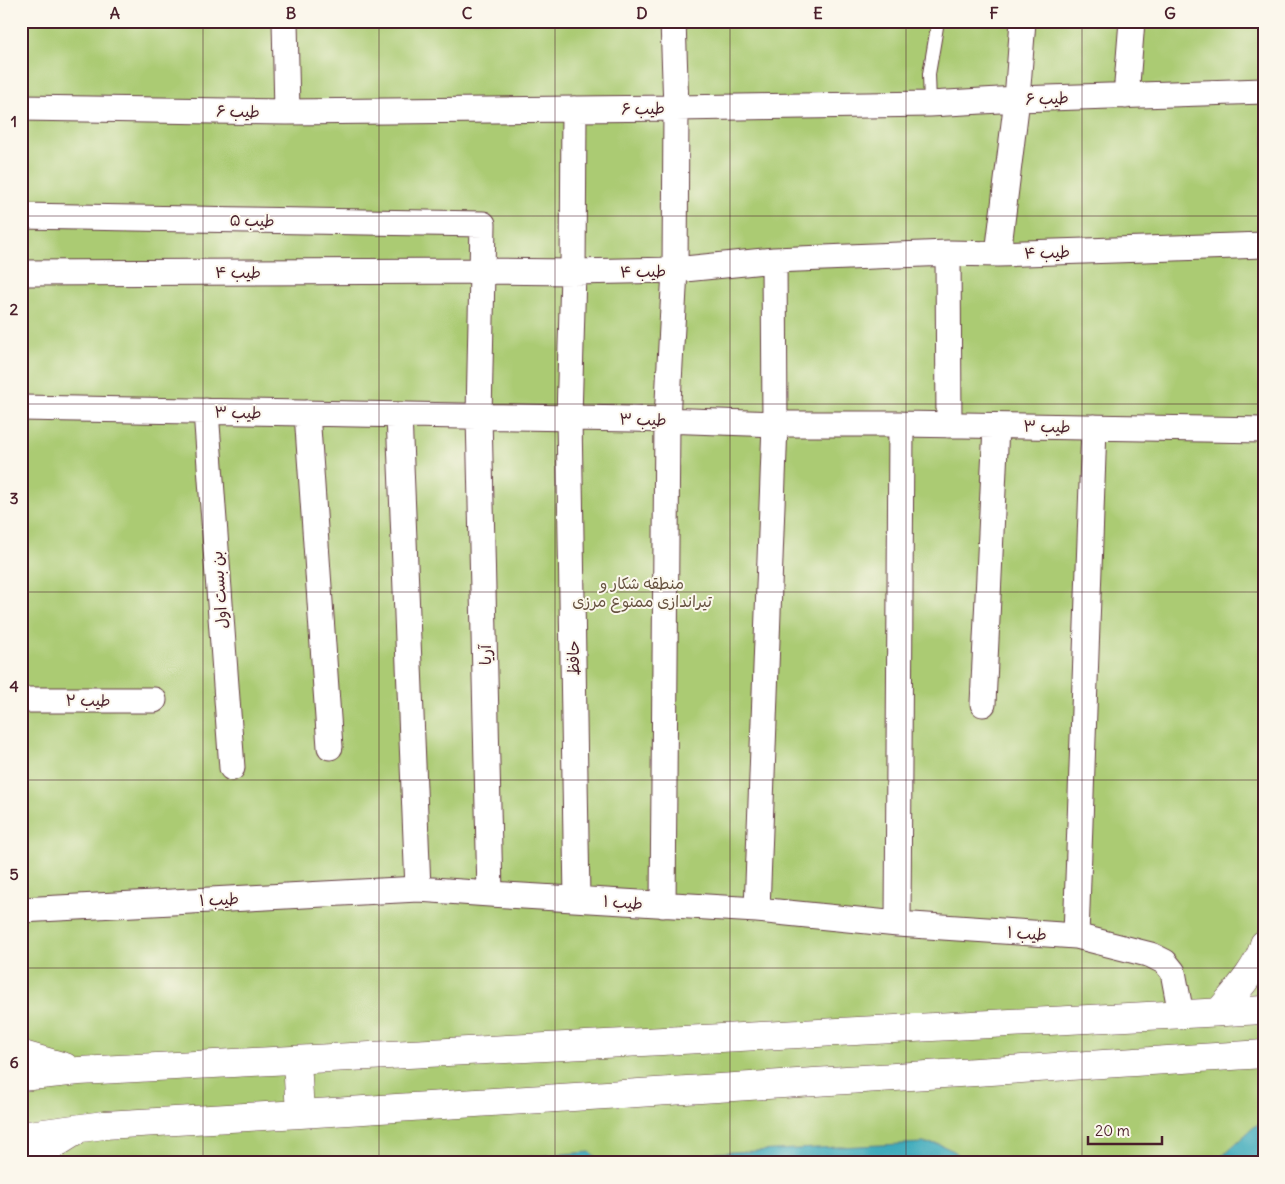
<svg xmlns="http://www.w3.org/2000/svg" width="1285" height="1184" viewBox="0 0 1285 1184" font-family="Delius,'Playpen Sans Arabic',sans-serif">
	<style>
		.green { fill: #abcb73; stroke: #7a754f }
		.water { fill: #3caabb; stroke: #436473 }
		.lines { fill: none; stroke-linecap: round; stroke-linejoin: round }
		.lane-casing { stroke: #643d44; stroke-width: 14 }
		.street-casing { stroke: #643d44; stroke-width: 27 }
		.secondary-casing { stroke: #643d44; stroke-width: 29 }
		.primary-casing { stroke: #643d44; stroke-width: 29 }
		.lane { stroke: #fff; stroke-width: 12 }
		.street { stroke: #fff; stroke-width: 25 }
		.secondary { stroke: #fff; stroke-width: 28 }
		.primary { stroke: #fff; stroke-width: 28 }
		.grid { fill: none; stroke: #4a1f2b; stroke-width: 1; stroke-opacity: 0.55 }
		.labels { text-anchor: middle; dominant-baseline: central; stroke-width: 4; stroke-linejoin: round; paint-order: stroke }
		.street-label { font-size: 16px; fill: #4a1f2b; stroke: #fbf7ec }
		.park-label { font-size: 16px; fill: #675341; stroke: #fbf7ec }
		.neatline { fill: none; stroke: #4a1f2b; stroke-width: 2 }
		.grid-label { font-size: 16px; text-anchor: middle; font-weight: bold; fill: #4a1f2b }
	</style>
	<rect width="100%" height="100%" fill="#fbf7ec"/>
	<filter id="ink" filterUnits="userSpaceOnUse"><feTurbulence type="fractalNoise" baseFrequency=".02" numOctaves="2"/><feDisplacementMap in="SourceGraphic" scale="10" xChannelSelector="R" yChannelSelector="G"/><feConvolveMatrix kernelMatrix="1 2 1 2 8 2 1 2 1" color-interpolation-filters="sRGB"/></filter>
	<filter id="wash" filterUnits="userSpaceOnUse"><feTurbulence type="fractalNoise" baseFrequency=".0096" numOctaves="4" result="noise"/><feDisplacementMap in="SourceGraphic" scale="20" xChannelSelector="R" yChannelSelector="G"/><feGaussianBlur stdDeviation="1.12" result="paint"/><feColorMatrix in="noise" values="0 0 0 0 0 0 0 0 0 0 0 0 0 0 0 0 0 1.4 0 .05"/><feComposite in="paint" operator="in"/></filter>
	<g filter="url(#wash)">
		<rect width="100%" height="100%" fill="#f7e7d1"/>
		<path class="green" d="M21 21H1264V1163H21Z"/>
		<path class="water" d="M1264 1121V1163H1214L1255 1126Z
			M922 1143 939 1144 954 1151 969 1163H697L712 1153Z
			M590 1152 603 1163H447Z"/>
	</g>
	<g filter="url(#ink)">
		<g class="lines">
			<g class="lane-casing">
				<path id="lane" d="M930 104 929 74 938 21"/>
			</g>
			<g class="street-casing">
				<path id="street" d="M285 21 287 112
					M1126 96 1132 21
					M21 108 287 112 676 108 930 104 1017 99 1264 91
					M574 109 573 272 569 418 577 899
					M21 216 483 224 479 416 490 894
					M948 253 949 425
					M998 254 1017 99 1023 21
					M21 273 482 271 573 272 675 270 774 260 948 253 998 254 1264 245
					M21 408 633 419 775 424H901L1264 430
					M206 411 232 768
					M307 413 330 747
					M399 415 418 889
					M21 700H154
					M983 704 996 426
					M663 905 667 420 675 270 676 108 673 21
					M21 910 418 889 490 894 757 910 898 924 1076 936 1151 955 1165 962 1173 972 1181 1014
					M757 910 775 424 774 260
					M898 924 901 424
					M1076 936 1094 427"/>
			</g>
			<g class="secondary-casing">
				<path id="secondary" d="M1219 1012C1234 994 1259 967 1264 944"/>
			</g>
			<g class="primary-casing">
				<path id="primary" d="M21 1053 23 1055 65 1067
					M297 1060 300 1114
					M21 1077 79 1071 1264 1010
					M21 1136 104 1125 300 1114 1264 1054
					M25 1163 73 1133"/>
			</g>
			<use href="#lane" class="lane"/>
			<use href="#street" class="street"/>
			<use href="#secondary" class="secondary"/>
			<use href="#primary" class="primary"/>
		</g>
	</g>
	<path class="grid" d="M203 21V1163M379 21V1163M555 21V1163M730 21V1163M906 21V1163M1082 21V1163M21 216H1264M21 404H1264M21 592H1264M21 780H1264M21 968H1264"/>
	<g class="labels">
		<g class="street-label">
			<text transform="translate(1047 98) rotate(-2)">طیب ۶</text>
			<text transform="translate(643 108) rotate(-1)">طیب ۶</text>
			<text transform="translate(238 111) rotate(1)">طیب ۶</text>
			<text transform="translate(252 220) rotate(1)">طیب ۵</text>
			<text transform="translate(1047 252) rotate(-2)">طیب ۴</text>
			<text transform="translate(643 271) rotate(-1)">طیب ۴</text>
			<text x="238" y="272">طیب ۴</text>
			<text transform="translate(238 412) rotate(1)">طیب ۳</text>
			<text transform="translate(643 419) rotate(1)">طیب ۳</text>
			<text transform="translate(1047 426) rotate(1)">طیب ۳</text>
			<text transform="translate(219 590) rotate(-94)">بن بست اول</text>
			<text transform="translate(485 655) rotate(-91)">آریا</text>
			<text transform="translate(573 658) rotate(-91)">حافظ</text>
			<text x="88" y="700">طیب ۲</text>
			<text transform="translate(219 899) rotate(-3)">طیب ۱</text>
			<text transform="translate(623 902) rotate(4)">طیب ۱</text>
			<text transform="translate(1027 933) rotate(4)">طیب ۱</text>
		</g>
		<g class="park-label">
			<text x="642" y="583">منطقه شکار و<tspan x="642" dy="18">تیراندازی ممنوع مرزی</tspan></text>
		</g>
	</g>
	<rect width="1285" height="1184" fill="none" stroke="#fbf7ec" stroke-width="55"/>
	<path d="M1088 1136v8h74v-8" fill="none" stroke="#4a1f2b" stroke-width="2.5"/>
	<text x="1095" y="1136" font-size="15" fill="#4a1f2b" stroke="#fbf7ec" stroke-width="4" paint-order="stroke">20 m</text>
	<rect x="28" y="28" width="1230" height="1128" class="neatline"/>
	<g class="grid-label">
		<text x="115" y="19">A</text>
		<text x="291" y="19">B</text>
		<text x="467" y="19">C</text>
		<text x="642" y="19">D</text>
		<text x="818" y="19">E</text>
		<text x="994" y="19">F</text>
		<text x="1170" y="19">G</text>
		<text x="14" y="127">1</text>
		<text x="14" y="315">2</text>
		<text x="14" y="504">3</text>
		<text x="14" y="692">4</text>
		<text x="14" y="880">5</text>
		<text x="14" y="1068">6</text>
	</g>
</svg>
